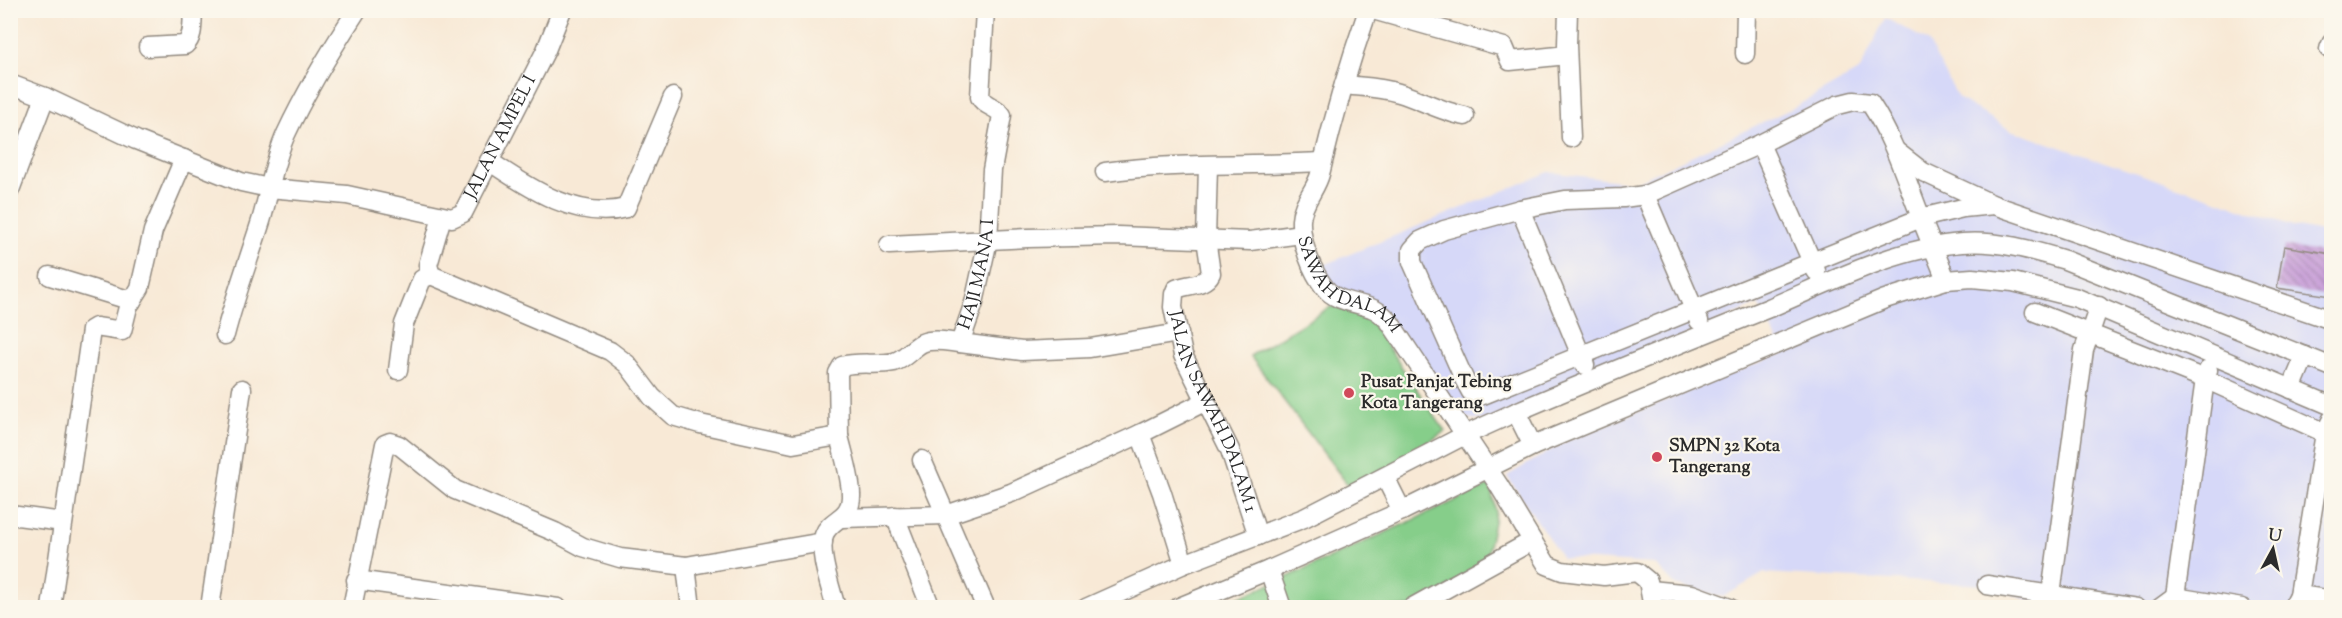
<svg xmlns="http://www.w3.org/2000/svg" width="2342" height="618" viewBox="0 0 2342 618" font-family="'Sorts Mill Goudy',serif">
	<style>
		.built { fill: #d6d8f8 }
		.grass { fill: #86ce8a; stroke: #587c5a; stroke-width: 1.5 }
		.building { fill: url(#building-back-hatch) }
		.lines { fill: none; stroke-linecap: round; stroke-linejoin: round }
		.minor-casing { stroke: #928a80; stroke-width: 21 }
		.minor { stroke: #fff; stroke-width: 18 }
		.poi-dot { fill: #d1495b; stroke: #fbf7ec; stroke-width: 2 }
		.labels { text-anchor: middle; dominant-baseline: central; stroke-width: 4.5; stroke-linejoin: round; paint-order: stroke }
		.street-label { font-size: 18px; fill: #2b2b2b; stroke: #fbf7ec }
		.poi-label { font-size: 18px; font-weight: bold; fill: #2b2b2b; stroke: #fbf7ec; text-anchor: start }
	</style>
	<defs>
		<pattern id="building-back-hatch" width="6" height="6" patternUnits="userSpaceOnUse" patternTransform="scale(1.5)"><rect width="6" height="6" fill="#c294d6"/><path d="M-1 5l2 2M0 0l6 6M5-1l2 2" fill="none" stroke="#9e79ae"/></pattern>
	</defs>
	<rect width="100%" height="100%" fill="#fbf7ec"/>
	<filter id="ink" filterUnits="userSpaceOnUse"><feTurbulence type="fractalNoise" baseFrequency=".0167" numOctaves="2"/><feDisplacementMap in="SourceGraphic" scale="12" xChannelSelector="R" yChannelSelector="G"/><feConvolveMatrix kernelMatrix="1 2 1 2 8 2 1 2 1" color-interpolation-filters="sRGB"/></filter>
	<filter id="wash" filterUnits="userSpaceOnUse"><feTurbulence type="fractalNoise" baseFrequency=".008" numOctaves="4" result="noise"/><feDisplacementMap in="SourceGraphic" scale="24" xChannelSelector="R" yChannelSelector="G"/><feGaussianBlur stdDeviation="1.35" result="paint"/><feColorMatrix in="noise" values="0 0 0 0 0 0 0 0 0 0 0 0 0 0 0 0 0 1.4 0 .05"/><feComposite in="paint" operator="in"/></filter>
	<g filter="url(#wash)">
		<rect width="100%" height="100%" fill="#f8e9d6"/>
		<path class="built" d="M1885 18 1928 41 1958 98 2010 130 2293 226 2331 234V607H2048L1985 585 1764 573 1723 597 1675 585 1655 564 1562 558 1507 476 1570 439 1784 353 1758 304 1488 421 1465 418 1376 302 1335 289 1314 269 1549 172 1634 183 1793 108 1860 70Z"/>
		<path class="grass" d="M1332 306 1367 316 1445 431 1395 465 1348 485 1250 356Z
			M1490 485 1496 512 1488 551 1482 569 1413 607 1214 608 1290 576Z"/>
		<g id="blocks">
			<path class="building" d="M2284 246 2331 254V296L2277 288Z"/>
		</g>
	</g>
	<g filter="url(#ink)">
		<use href="#blocks" fill-opacity="0" stroke="#928a80" stroke-width="1.5"/>
		<g class="lines">
			<g class="minor-casing">
				<g id="minor">
					<path id="s1" d="M1368 10C1349 64 1333 119 1320 174 1316 190 1302 202 1301 220 1300 241 1312 272 1325 288 1336 302 1356 302 1371 308 1378 310 1384 316 1389 321L1498 484 1547 565 1562 571 1604 576 1637 572 1648 581 1653 608"/>
					<path d="M1373 10 1504 47 1510 61 1567 55"/>
					<path d="M1568 10 1567 45 1571 138"/>
					<path d="M148 47 185 45C194 37 192 22 193 10"/>
					<path d="M2329 49 2332 42"/>
					<path d="M1745 54 1746 10"/>
					<path id="s2" d="M10 84 45 97 136 140 241 182 269 188 347 195 452 218 463 213 546 50 562 10"/>
					<path d="M1344 85C1363 87 1381 87 1399 93 1422 100 1442 112 1465 116"/>
					<path d="M1760 144 1816 271"/>
					<path d="M1896 151 1923 172 1994 205 2332 320"/>
					<path d="M489 161C528 187 577 221 626 208L673 97"/>
					<path id="s3" d="M1208 166 1206 239 1211 273C1205 286 1188 284 1176 289L1174 294 1173 307 1183 355 1230 450 1258 536"/>
					<path d="M1105 172C1176 162 1250 166 1322 162"/>
					<path d="M10 190 45 97"/>
					<path d="M1645 195 1699 321"/>
					<path d="M1520 209 1585 365"/>
					<path id="s4" d="M442 217 428 265 431 275 610 351 627 364 652 397 673 416 700 424 793 444 839 436 838 373 842 366C859 361 877 366 894 362 905 359 912 348 922 343 933 338 949 342 960 343L974 303 988 240 992 170 1002 115C996 106 985 107 980 97L985 10"/>
					<path d="M889 245 1028 238 1118 236 1250 241 1301 234"/>
					<path d="M50 276 132 301"/>
					<path d="M1946 280C1938 258 1928 237 1920 215 1905 177 1893 137 1870 103L1853 101 1837 105 1760 144 1645 195 1623 198 1565 200 1520 209 1444 230 1420 241 1412 250V262L1465 381 1471 392 1483 395 1921 218 1963 208 1994 205"/>
					<path d="M2035 312 2205 379 2332 436"/>
					<path d="M225 335C235 296 249 259 261 221 270 191 273 163 286 134 306 91 331 50 357 10"/>
					<path d="M960 343 1022 351 1090 348 1179 333"/>
					<path d="M398 370 404 324 422 279 431 275"/>
					<path d="M2291 389 2305 356"/>
					<path d="M1516 412 1533 446"/>
					<path d="M1140 434 1162 493 1184 564"/>
					<path d="M922 460 986 608"/>
					<path d="M1385 477 1402 511"/>
					<path d="M10 515 63 522"/>
					<path d="M895 516 931 608"/>
					<path d="M842 518 946 515 1011 493 1140 434 1206 401"/>
					<path d="M686 566 691 608"/>
					<path d="M1269 570 1282 608"/>
					<path d="M356 580 558 608"/>
					<path d="M1987 585 2136 608"/>
					<path d="M1650 590 1692 594 1730 608"/>
					<path d="M2051 594 2084 350 2099 306"/>
					<path d="M2299 595 2325 433 2332 419"/>
					<path d="M2175 597 2205 379 2208 370"/>
					<path d="M51 608 91 330 96 327 122 331 128 307 140 288 153 231 184 159"/>
					<path d="M210 608 242 389"/>
					<path d="M352 608 385 444 390 442 399 445 455 490 555 532 583 547 620 558 686 566 823 542"/>
					<path d="M836 608C831 588 818 554 824 535 830 518 852 519 851 495 851 477 843 453 839 436"/>
					<path d="M1086 608 1184 564 1304 518 1465 435 1516 412C1600 376 1684 342 1769 308 1830 282 1895 248 1962 243 1997 240 2032 250 2065 260L2332 367"/>
					<path d="M1177 608 1269 570 1402 511 1533 446 1885 299 1946 280 1972 278 2013 282 2077 298 2332 406"/>
					<path d="M1411 608 1532 541"/>
					<path d="M2160 608 2175 597 2242 608"/>
					<path d="M2292 608 2299 595 2332 600"/>
				</g>
			</g>
			<use href="#minor" class="minor"/>
		</g>
	</g>
	<g class="poi-dot">
		<circle cx="1349" cy="393" r="6"/>
		<circle cx="1657" cy="457" r="6"/>
	</g>
	<g class="labels">
		<g class="street-label">
			<text stroke="none"><textPath href="#s2" startOffset="562">JALAN AMPEL I</textPath></text>
			<text stroke="none"><textPath href="#s4" startOffset="783">HAJI MANA I</textPath></text>
			<text stroke="none"><textPath href="#s1" startOffset="309">SAWAH DALAM</textPath></text>
			<text stroke="none"><textPath href="#s3" startOffset="278">JALAN SAWAH DALAM 1</textPath></text>
		</g>
		<g class="poi-label">
			<text x="1361" y="383">Pusat Panjat Tebing<tspan x="1361" dy="21">Kota Tangerang</tspan></text>
			<text x="1669" y="447">SMPN 32 Kota<tspan x="1669" dy="21">Tangerang</tspan></text>
		</g>
	</g>
	<rect width="2342" height="618" fill="none" stroke="#fbf7ec" stroke-width="36"/>
	<g transform="translate(2273 549) rotate(8)" stroke="#fbf7ec" stroke-width="4.5" paint-order="stroke">
	<path d="M0-4.5L10 22L0 15L-10 22Z" fill="#2b2b2b"/>
	<text y="-9" font-size="16" font-weight="bold" text-anchor="middle" fill="#2b2b2b">U</text>
	</g>
</svg>
